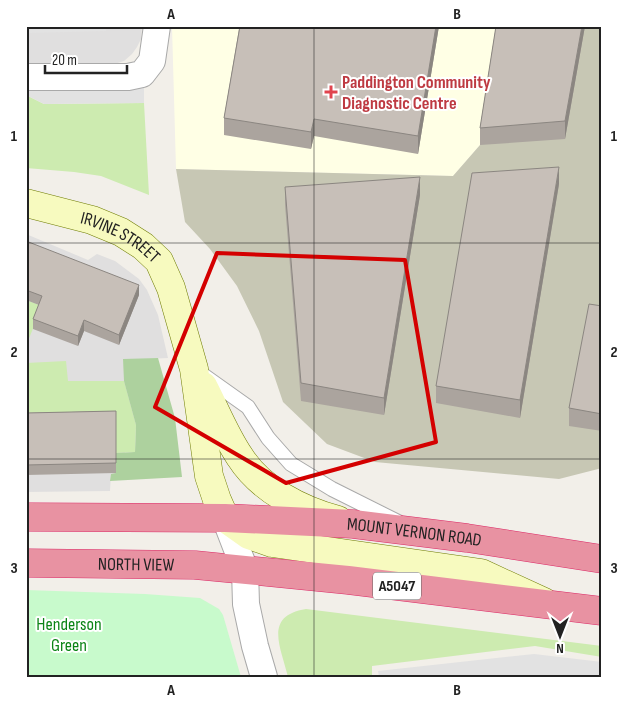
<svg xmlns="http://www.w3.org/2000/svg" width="628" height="703" viewBox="0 0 628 703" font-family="'Sofia Sans Condensed',sans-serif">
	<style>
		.residential { fill: #e0dfdf }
		.education { fill: #ffffe5 }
		.construction { fill: #c7c7b4 }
		.grass { fill: #cdebb0 }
		.forest { fill: #add19e }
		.park { fill: #c8facc }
		.parking { fill: #e2e2e2 }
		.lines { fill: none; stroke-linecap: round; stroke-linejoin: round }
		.lane-casing { stroke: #a9a9a9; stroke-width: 16 }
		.street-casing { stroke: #a9a9a9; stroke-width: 28 }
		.secondary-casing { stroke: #707d05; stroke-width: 29 }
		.highway-casing { stroke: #dc2a67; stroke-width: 29 }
		.lane { stroke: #fff; stroke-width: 14 }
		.street { stroke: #fff; stroke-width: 26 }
		.secondary { stroke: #f7fabf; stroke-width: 28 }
		.highway { stroke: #e892a2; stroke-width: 28 }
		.wall { fill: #aba49e }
		.shaded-wall { fill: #8b8681 }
		.building { fill: #c7bfb8; stroke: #8b8681 }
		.marked { fill: none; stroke: #d40000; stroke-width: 4; stroke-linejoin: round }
		.grid { fill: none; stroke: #222; stroke-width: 1; stroke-opacity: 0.55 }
		.health-dot { fill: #e0444e; stroke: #fff; stroke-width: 2 }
		.labels { text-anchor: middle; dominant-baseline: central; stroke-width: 4; stroke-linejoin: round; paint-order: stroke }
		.shield { fill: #fff; stroke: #646464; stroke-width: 1 }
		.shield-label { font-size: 16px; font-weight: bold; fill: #222 }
		.health-label { font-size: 18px; font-weight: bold; fill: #be3a42; stroke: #fff; text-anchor: start }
		.street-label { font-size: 18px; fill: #222; stroke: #fff }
		.park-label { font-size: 18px; fill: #0c8416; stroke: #fff }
		.neatline { fill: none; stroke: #222; stroke-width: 2 }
		.grid-label { font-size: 16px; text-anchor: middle; font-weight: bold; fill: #222 }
	</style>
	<rect width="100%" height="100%" fill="#f2efe9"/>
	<path class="residential" d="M26 26H142L141 39 137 47 132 54 124 61 105 67 26 66Z
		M26 234 88 260 97 254 115 261 139 279 147 290 158 315 168 358 123 360 136 425 116 474H111L110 491 26 492Z"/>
	<path class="education" d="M172 26H499L480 145 453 176 176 169Z"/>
	<path class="construction" d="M499 26H602V468L559 479 375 462 327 444 283 402 259 331 237 286 210 249 185 222 176 169 453 176 480 145Z"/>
	<path class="grass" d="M26 95 44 104 144 103 149 195 101 176 74 172 26 168Z
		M26 300 42 306 26 346Z
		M66 361 68 381H124L136 425 135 452 116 453 26 423V363Z
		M306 609 602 646V657L535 646 372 666V677H288C281 647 263 616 306 609Z"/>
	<path class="forest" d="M158 358 175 418 182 477 110 481 111 474 116 473V453L135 452 136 425 124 381 123 359Z"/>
	<path class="park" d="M26 590 145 594 200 598 219 609 223 615 241 677H26Z"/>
	<path class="parking" d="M26 26H106V31L26 33Z
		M144 88V103L44 104 26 95V90Z
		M534 654 602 662V677H379L378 671Z"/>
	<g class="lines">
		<g class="lane-casing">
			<path id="lane" d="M203 375 248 407 268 438 291 464 332 489 398 522"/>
		</g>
		<g class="street-casing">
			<path id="street" d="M26 77H128L142 74 152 61 157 26
				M225 518 245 570 246 604 255 646 264 677"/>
		</g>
		<g class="secondary-casing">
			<g id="secondary">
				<path id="s1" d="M26 203 92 220 121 232 143 246 159 261 171 288 194 369 209 476 217 500 225 518 249 535 272 543 481 573 544 602"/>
				<path d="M203 386C215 409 225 435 240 457 261 490 301 510 338 520"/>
			</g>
		</g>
		<g class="highway-casing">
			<g id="highway">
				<path id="s2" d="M26 517 225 518 353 524 467 538 602 559"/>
				<path id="s3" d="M26 563 195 565 348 580 602 611"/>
			</g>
		</g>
		<use href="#lane" class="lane"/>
		<use href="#street" class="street"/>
		<use href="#secondary" class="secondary"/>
		<use href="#highway" class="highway"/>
	</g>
	<path class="wall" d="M219 26H439L418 154 314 136 311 149 224 135V118L239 29Z
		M496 26H585L565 139 480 145V128Z
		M559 184 520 418 436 403V386Z
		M285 187 420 195 384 415 301 401 285 205Z
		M26 241 139 295 119 345 84 331 78 346 33 329V319L39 305 26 300Z
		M602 306V431L569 426V408Z
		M116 411V473L26 475V413Z"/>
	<path class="shaded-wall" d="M436 26H439L418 154V136Z
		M582 26H585L565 139V121Z
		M314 119V136L311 149V132Z
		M559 167V184L520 418V400Z
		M420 177V195L384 415V398Z
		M139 285V295L119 345V335Z
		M84 320V331L78 346V336Z"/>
	<path class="building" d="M240 26H436L418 136 314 119 311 132 224 118Z
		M496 26H582L565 121 480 128Z
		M559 167 520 400 436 386 472 173Z
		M420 177 384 398 301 383 285 187Z
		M26 241 139 285 119 335 84 320 78 336 33 319 42 296 26 290Z
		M589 304 602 306V414L569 408Z
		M116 411V463L26 465V413Z"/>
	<path class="marked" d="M217 253 405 260 436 442 286 483 155 407Z"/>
	<path class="grid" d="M314 26V677M26 243H602M26 459H602"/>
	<path class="health-dot" d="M328.5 84.5h5v5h5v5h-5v5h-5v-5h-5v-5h5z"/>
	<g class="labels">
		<rect class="shield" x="373" y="572.5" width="48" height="27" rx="4"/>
		<g class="shield-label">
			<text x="397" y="586">A5047</text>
		</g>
		<g class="health-label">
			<text x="342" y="82">Paddington Community<tspan x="342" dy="21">Diagnostic Centre</tspan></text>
		</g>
		<g class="street-label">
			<text stroke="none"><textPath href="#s1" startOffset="101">IRVINE STREET</textPath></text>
			<text stroke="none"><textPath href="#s2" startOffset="389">MOUNT VERNON ROAD</textPath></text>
			<text stroke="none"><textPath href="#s3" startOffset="110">NORTH VIEW</textPath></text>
		</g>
		<g class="park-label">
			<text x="69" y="624">Henderson<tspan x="69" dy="21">Green</tspan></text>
		</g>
	</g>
	<rect width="628" height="703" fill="none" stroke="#ffffff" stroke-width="55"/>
	<g transform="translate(560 636) rotate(180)" stroke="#ffffff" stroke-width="4" paint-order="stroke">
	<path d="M0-4L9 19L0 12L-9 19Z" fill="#222222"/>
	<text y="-8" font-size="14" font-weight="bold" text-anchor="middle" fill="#222222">N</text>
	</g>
	<path d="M45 65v8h82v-8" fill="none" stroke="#222222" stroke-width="2.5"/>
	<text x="52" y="65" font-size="15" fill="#222222" stroke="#ffffff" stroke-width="4" paint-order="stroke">20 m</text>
	<rect x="28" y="28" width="572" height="648" class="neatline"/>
	<g class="grid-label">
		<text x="171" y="19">A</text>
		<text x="457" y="19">B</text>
		<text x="14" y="141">1</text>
		<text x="614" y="141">1</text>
		<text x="14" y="357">2</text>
		<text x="614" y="357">2</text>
		<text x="14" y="573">3</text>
		<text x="614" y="573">3</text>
		<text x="171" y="695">A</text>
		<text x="457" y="695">B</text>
	</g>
</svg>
